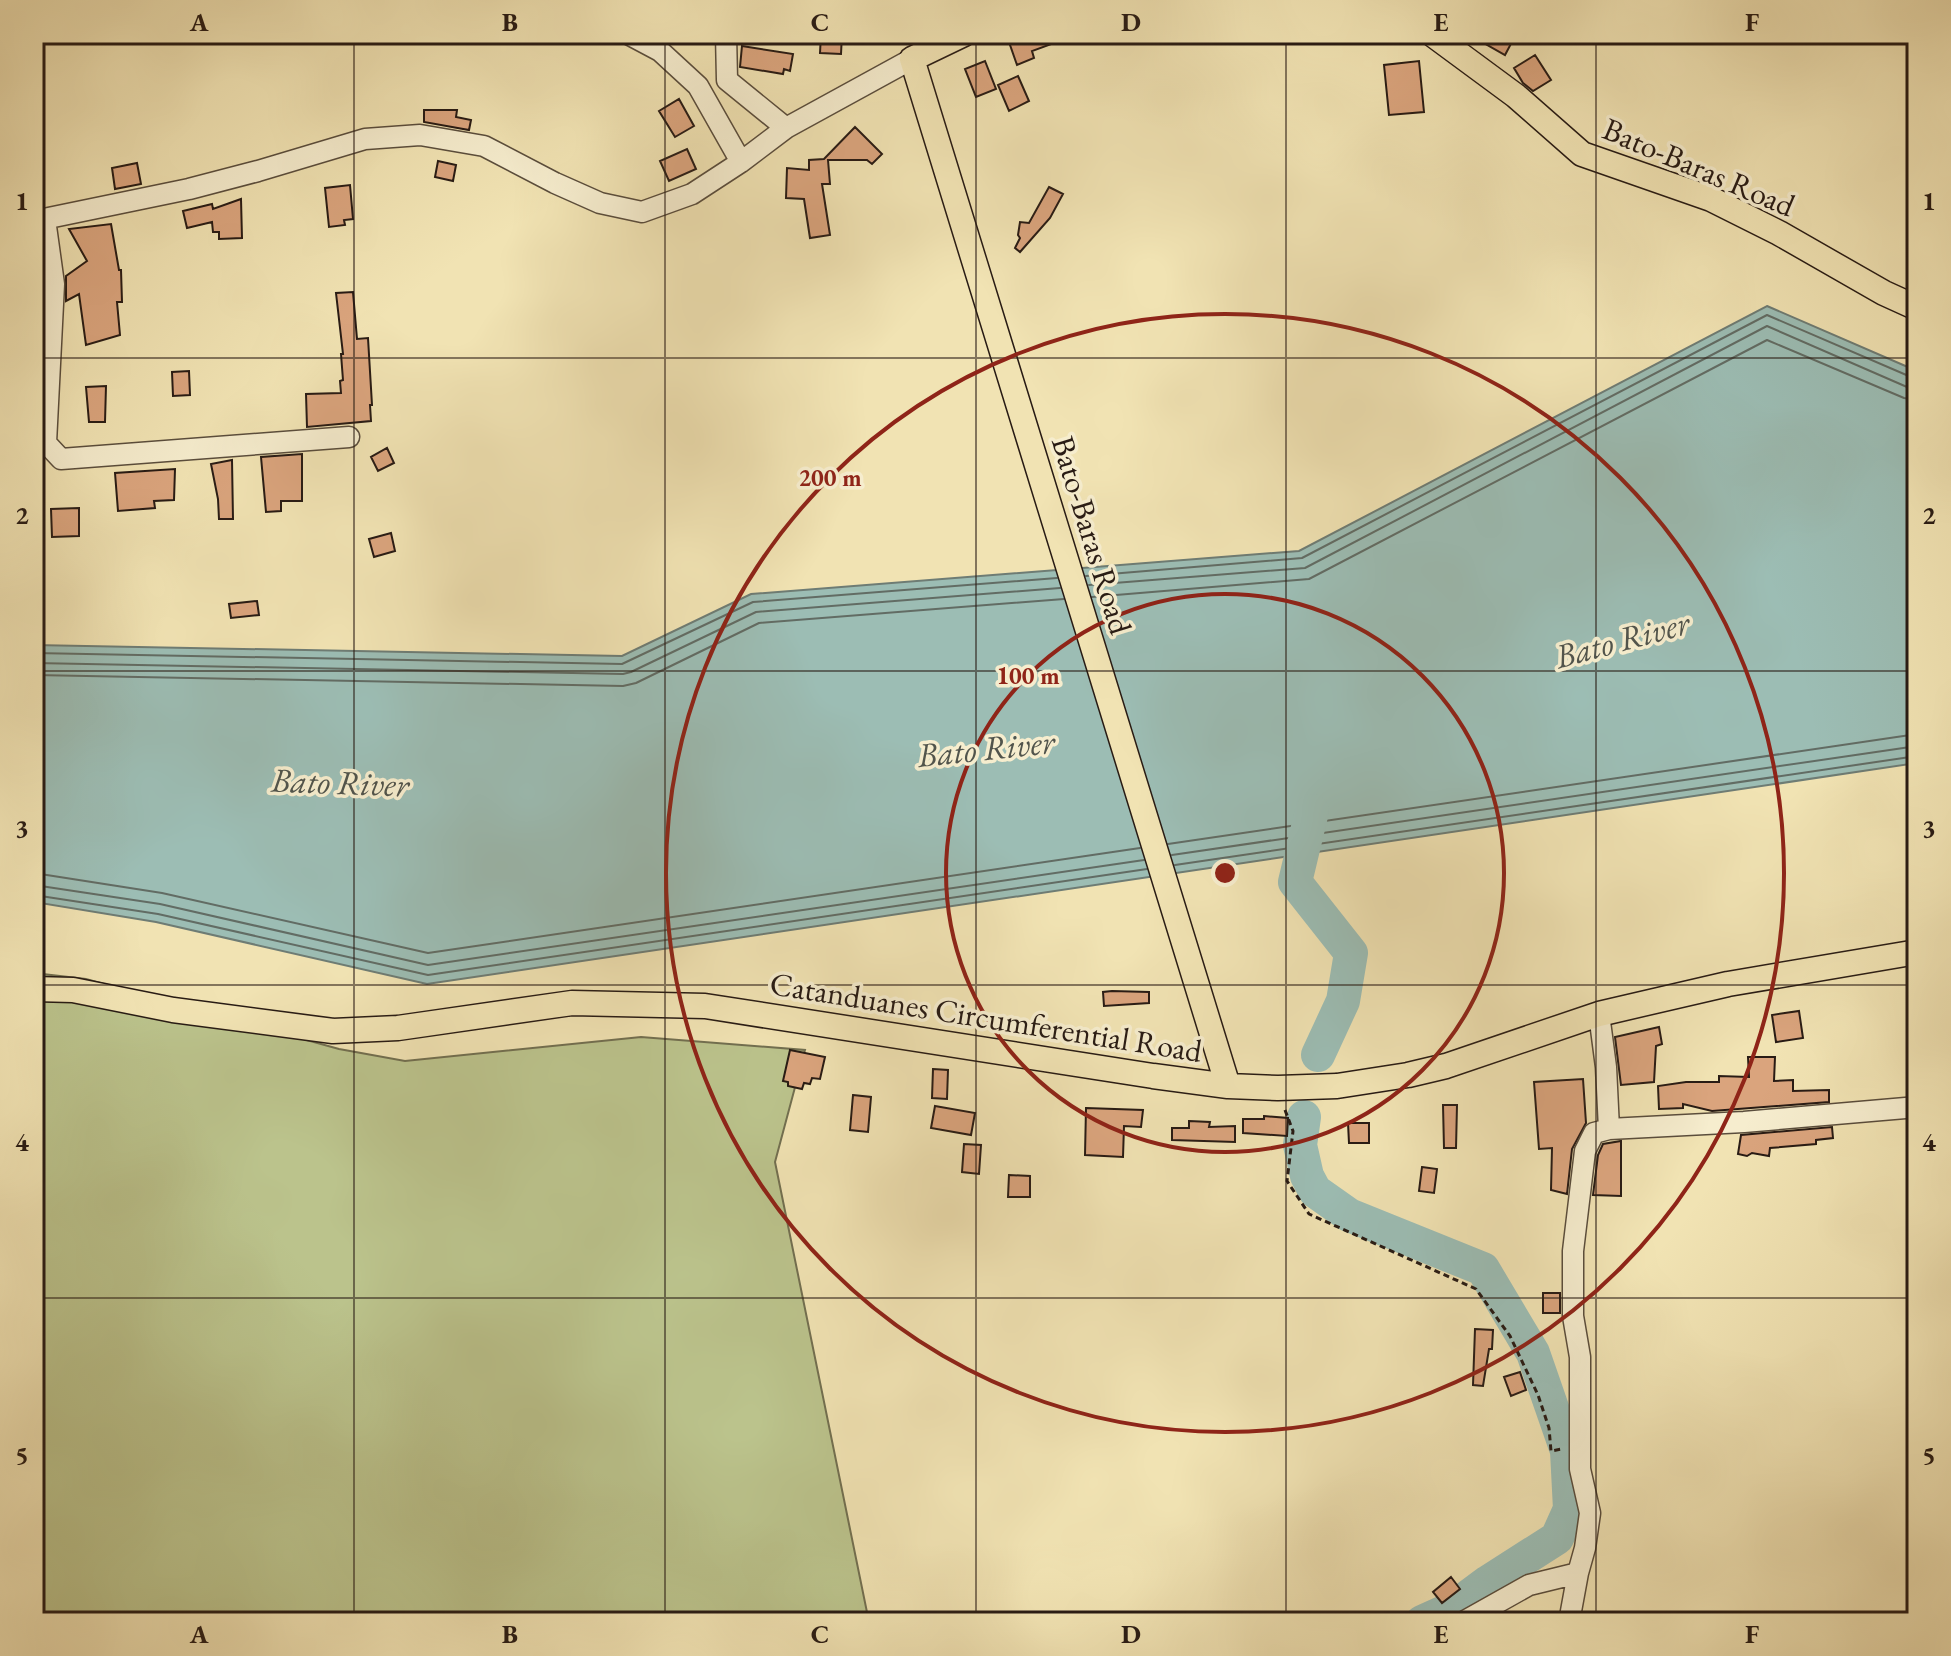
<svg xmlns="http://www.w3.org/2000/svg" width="1951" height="1656" viewBox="0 0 1951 1656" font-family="'EB Garamond',serif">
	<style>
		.green { fill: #bbc38c; stroke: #726f50; stroke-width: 2 }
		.water { fill: #9cbdb4; stroke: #6e7c74; stroke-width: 2 }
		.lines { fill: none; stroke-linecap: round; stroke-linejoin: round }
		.shore { stroke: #626c64; stroke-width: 2 }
		.river { stroke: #9cbdb4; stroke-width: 34 }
		.building { fill: #daa47d; stroke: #281b14; stroke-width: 2 }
		.minor-casing { stroke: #5a4d3c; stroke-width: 23 }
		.major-casing { stroke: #281b14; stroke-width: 27 }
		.path { stroke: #281b14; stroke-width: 3; stroke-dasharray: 6 4; stroke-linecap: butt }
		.minor { stroke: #f6edce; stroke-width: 20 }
		.major { stroke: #f1e3b3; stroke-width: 24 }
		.grid { fill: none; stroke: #281b14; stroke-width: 2; stroke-opacity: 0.55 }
		.ring { fill: none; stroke: #8f2418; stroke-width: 4 }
		.labels { text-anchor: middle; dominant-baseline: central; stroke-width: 7; stroke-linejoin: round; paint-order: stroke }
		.street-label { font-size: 32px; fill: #281b14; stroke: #f6edce }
		.water-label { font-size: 34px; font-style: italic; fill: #51544c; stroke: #f6edce }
		.centre { fill: #8f2418; stroke: #f6edce; stroke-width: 4 }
		.ring-label { font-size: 24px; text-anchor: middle; font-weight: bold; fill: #8f2418; stroke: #f6edce; stroke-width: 7; stroke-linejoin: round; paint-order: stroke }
		.neatline { fill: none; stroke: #281b14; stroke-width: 3 }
		.grid-label { font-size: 26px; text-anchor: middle; font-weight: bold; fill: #281b14 }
	</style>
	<rect width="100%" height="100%" fill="#f1e3b3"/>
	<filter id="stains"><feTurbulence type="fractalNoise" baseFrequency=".0025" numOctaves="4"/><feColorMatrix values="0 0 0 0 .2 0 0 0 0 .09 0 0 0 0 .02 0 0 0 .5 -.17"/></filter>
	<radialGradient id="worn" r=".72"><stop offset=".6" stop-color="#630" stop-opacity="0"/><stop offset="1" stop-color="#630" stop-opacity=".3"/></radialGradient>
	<path class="green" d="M34 973 86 979 339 1049 405 1061 641 1037 805 1050 775 1162 869 1622H34Z"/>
	<path class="water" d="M1767 306 1917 371V763L427 984 156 922 34 902V645L622 656 751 594 1299 551Z"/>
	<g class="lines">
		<path class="shore" d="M1086 576 1302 558 1767 315 1911 377 1917 378
			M1089 585 1305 568 1767 326 1907 387 1917 388
			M1092 597 1309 579 1767 340 1904 398 1917 400
			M34 653 622 664 753 602 1057 578
			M34 663 623 674 631 672 756 612 1060 588
			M34 675 623 686 636 683 759 623 1064 599
			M1168 844 1917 734
			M1172 855 1917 746
			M1175 865 1917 756
			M34 873 162 893 428 953 1140 848
			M34 885 160 904 428 965 1144 860
			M34 895 158 914 428 975 1147 869"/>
		<path class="river" d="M1312 811 1295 882 1351 953 1343 1001 1318 1055
			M1304 1117 1300 1145 1307 1176 1315 1191 1349 1215 1483 1269 1533 1353 1567 1451 1570 1509 1557 1538 1488 1582 1453 1608 1422 1622"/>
	</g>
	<path class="building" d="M821 34H842L841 54 820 53Z
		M1031 34H1073V36L1032 51 1034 58 1017 65 1009 42Z
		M1468 34H1506L1514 38 1505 55Z
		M742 46 793 54 790 71 784 69 783 74 740 67Z
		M1535 55 1551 80 1533 91 1523 83 1514 68Z
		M985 61 996 89 976 97 965 69Z
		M1419 61 1424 112 1389 115 1384 65Z
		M1018 76 1029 101 1009 111 998 85Z
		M679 99 694 126 675 137 659 111Z
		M424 110H457L456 117 471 120 469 130 424 122Z
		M855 127 882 154 872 164 867 160H828L830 184H822L830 235 810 238 804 199 786 198 787 168 809 170V160L824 159Z
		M687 149 696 169 669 181 660 161Z
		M438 161 456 165 453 181 435 177Z
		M137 163 141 184 115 189 112 168Z
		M350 185 353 219 344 220 345 225 329 227 325 188Z
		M1049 187 1063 194 1050 218 1020 252 1015 248 1020 238 1018 235 1020 222 1029 223Z
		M241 199 242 238 219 239V232H213L212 222 187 228 183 211 212 204 213 209Z
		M111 224 119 270H121L122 302H117L120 335 86 345 79 294 66 301V276L87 261 69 229Z
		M353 292 357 339 368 338 372 405H370L371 421 307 427 306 394 341 393 340 381 343 380 341 354H343L336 293Z
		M189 371 190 395 173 396 172 372Z
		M106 386 105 422H89L86 387Z
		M387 448 394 463 378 471 371 457Z
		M302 454V501H281V511L266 512 261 457Z
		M232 460 233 519H219L218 499 211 464Z
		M175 469 174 500 154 501 155 508 118 511 115 473Z
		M79 508V536L52 537 51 509Z
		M391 533 395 551 374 557 369 539Z
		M257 601 259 615 231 618 229 604Z
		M1112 991 1149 992V1003L1104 1006 1103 992Z
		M1799 1011 1803 1038 1776 1042 1772 1015Z
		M1659 1027 1662 1044 1656 1046 1654 1082 1621 1085 1615 1037Z
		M790 1050 825 1057 820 1079 812 1078 810 1084 804 1083 802 1089 788 1086V1082L783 1081Z
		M1748 1057H1775L1774 1081 1793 1080V1091L1829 1090V1102L1712 1111 1683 1104V1108L1659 1109 1658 1086 1686 1082H1719V1076L1749 1077Z
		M933 1069 948 1070 947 1099 932 1098Z
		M1583 1079 1586 1123 1572 1149 1567 1194 1551 1190 1552 1148 1539 1149 1534 1082Z
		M853 1095 871 1097 868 1132 850 1130Z
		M1443 1105H1457L1456 1148H1444Z
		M935 1106 975 1113 971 1135 931 1128Z
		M1086 1108 1143 1110 1141 1127 1124 1126 1123 1157 1085 1155Z
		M1264 1116 1288 1118 1287 1136 1243 1133V1119H1264Z
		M1189 1121 1210 1122 1209 1127 1235 1126V1142L1172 1140V1128H1189Z
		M1348 1123H1369V1143H1349Z
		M1832 1127 1833 1138 1816 1140V1144L1770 1148 1769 1156 1752 1153 1747 1156 1738 1154 1741 1135Z
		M1621 1141V1196L1593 1195 1598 1155 1603 1144Z
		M964 1144 981 1145 979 1174 962 1172Z
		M1422 1167 1437 1169 1434 1193 1419 1191Z
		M1009 1175 1030 1176V1197H1008Z
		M1543 1293H1560V1313H1543Z
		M1475 1329 1493 1330 1492 1349H1489L1483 1386 1473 1385Z
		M1520 1372 1526 1390 1511 1396 1504 1377Z
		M1451 1577 1460 1589 1442 1603 1433 1592Z"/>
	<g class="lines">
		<g class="minor-casing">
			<path id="minor" d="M628 34 660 51 698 86 741 162 786 128 912 59
				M726 34 727 80 786 128
				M45 219 54 284 46 443 61 459 349 437
				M34 221 189 189 258 171 365 139 420 135 484 146 555 183 600 203 642 212 692 194 741 162
				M1609 1129 1744 1122 1917 1107
				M1463 1622 1529 1585 1578 1573 1585 1548 1590 1513 1580 1469V1357L1573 1316V1251L1585 1151 1594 1133 1609 1129 1606 1067 1599 1014
				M1569 1622 1578 1573"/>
		</g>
		<g class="major-casing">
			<path id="major" d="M964 34 912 59 1228 1086
				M1432 34 1516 96 1582 154 1711 199 1779 233 1884 293 1917 308
				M34 989 73 990 173 1010 333 1031 398 1028 572 1003 705 1006 1153 1076 1228 1086 1278 1088 1337 1086 1408 1075 1446 1066 1599 1014 1728 984 1917 952"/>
		</g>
		<path class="path" d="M1285 1110 1293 1131 1287 1181 1309 1214 1476 1289 1510 1336 1538 1395 1549 1428 1551 1451 1562 1449"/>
		<use href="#minor" class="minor"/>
		<use href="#major" class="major"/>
	</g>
	<path class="grid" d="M354 34V1622M665 34V1622M976 34V1622M1286 34V1622M1596 34V1622M34 358H1917M34 671H1917M34 985H1917M34 1298H1917"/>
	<g class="ring">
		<circle cx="1225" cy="873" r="279"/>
		<circle cx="1225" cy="873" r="559"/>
	</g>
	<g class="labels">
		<g class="street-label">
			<text transform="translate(1699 167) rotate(23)">Bato-Baras Road</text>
			<text transform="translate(1092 535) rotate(73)">Bato-Baras Road</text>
			<text transform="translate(986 1017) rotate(9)">Catanduanes Circumferential Road</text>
		</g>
		<g class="water-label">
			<text transform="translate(1622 639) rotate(-15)">Bato River</text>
			<text transform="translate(986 748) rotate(-6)">Bato River</text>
			<text transform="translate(340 782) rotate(2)">Bato River</text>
		</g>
	</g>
	<circle cx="1225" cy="873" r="12" class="centre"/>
	<g class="ring-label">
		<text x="830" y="486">200 m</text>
		<text x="1028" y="684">100 m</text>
	</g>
	<rect width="1951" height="1656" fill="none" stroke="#f1e3b3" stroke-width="88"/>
	<rect x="44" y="44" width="1863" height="1568" class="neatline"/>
	<g class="grid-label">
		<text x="199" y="31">A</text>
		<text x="510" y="31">B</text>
		<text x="820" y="31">C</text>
		<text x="1131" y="31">D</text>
		<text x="1441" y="31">E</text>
		<text x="1752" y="31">F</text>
		<text x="22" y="210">1</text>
		<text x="1929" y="210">1</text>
		<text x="22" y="524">2</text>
		<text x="1929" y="524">2</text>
		<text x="22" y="837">3</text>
		<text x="1929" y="837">3</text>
		<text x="22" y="1151">4</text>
		<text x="1929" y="1151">4</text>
		<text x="22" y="1464">5</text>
		<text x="1929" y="1464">5</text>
		<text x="199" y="1643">A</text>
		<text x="510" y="1643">B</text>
		<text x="820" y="1643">C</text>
		<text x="1131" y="1643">D</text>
		<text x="1441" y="1643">E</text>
		<text x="1752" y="1643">F</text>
	</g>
	<rect width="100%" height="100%" filter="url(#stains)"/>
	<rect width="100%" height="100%" fill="url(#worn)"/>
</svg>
